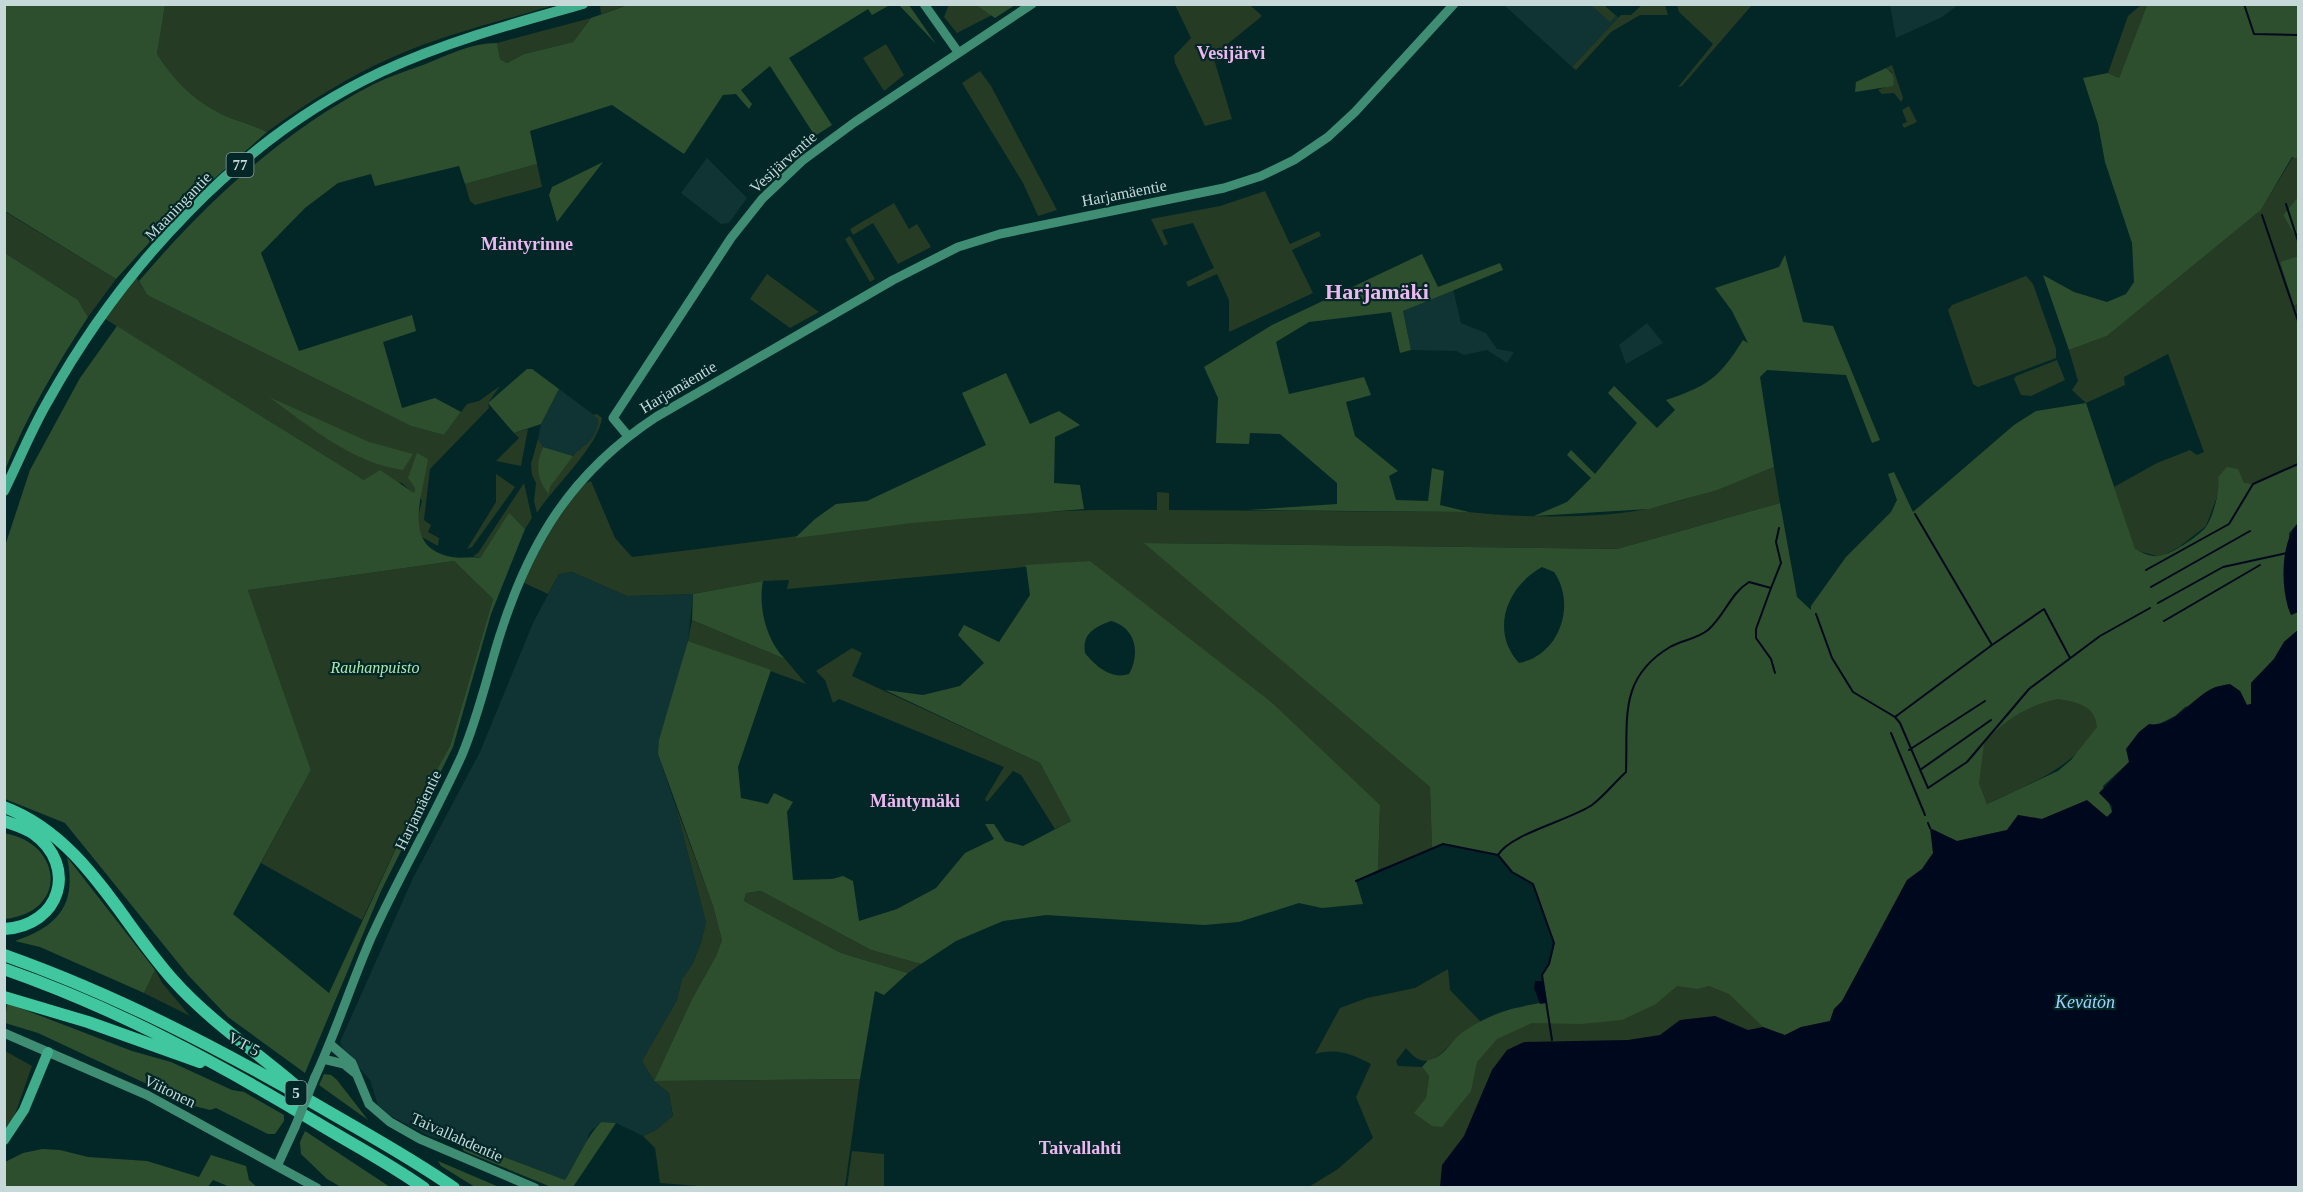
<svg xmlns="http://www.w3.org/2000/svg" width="2303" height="1192" viewBox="0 0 2303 1192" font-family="'Times New Roman',serif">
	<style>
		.built { fill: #103333 }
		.green { fill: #253b24 }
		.forest { fill: #2e4f2d; fill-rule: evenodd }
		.water { fill: #00081d }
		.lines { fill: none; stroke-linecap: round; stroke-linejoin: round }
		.stream { stroke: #00081d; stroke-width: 2 }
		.secondary { stroke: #3f8e74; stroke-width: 9 }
		.primary { stroke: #41ac8b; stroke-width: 10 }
		.highway { stroke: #41c7a0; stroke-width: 12 }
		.secondary-bridge { stroke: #3f8e74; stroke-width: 9 }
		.labels { text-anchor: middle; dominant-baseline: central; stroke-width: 4.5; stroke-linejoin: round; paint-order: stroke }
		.shield { fill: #032727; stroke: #8ca3a3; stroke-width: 1.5 }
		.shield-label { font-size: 15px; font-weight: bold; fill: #c6d8d8 }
		.street-label { font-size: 16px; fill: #c6d8d8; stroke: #032727 }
		.park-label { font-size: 16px; font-style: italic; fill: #b0e9ae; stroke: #032727 }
		.neighbourhood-label { font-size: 18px; font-weight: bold; fill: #efb7f1; stroke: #032727 }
		.water-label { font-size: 18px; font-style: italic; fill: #a1d0fc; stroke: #032727 }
		.district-label { font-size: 22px; font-weight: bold; fill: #efb7f1; stroke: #032727 }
	</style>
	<rect width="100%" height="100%" fill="#032727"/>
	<path class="built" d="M1504 5H1604L1619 18 1572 67Z
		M1890 5V4L1958 5 1942 17 1896 38Z
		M707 158 747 198 729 223 721 224 681 193Z
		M1453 289 1461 323 1486 333 1497 349 1514 352 1507 363 1487 350 1464 355 1456 351 1411 350 1403 311Z
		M1647 323 1663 343 1626 364 1619 345Z
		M559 389 598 418 597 431 593 440 573 456 543 447 538 439 541 424Z
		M572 572 627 596 693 594 688 641 658 754 675 804 706 922 701 943 692 965 682 979 677 1000 642 1061 654 1081 669 1093 673 1117 656 1130 643 1136 616 1123 601 1122 589 1133 586 1148 565 1180 504 1157 429 1136 389 1115 378 1106 370 1080 343 1050 340 1042 413 878 480 752 533 623 559 574Z"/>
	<path class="green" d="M602 4 628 5 601 14 600 5Z
		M949 4 976 5 992 15 957 33 944 17Z
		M1643 4 1665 5 1668 15H1640L1611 32 1576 70 1572 67 1621 15H1631Z
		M165 5H555C501 21 445 34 393 57 349 76 305 104 267 132 250 123 230 120 214 110 190 97 172 77 157 54Z
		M1175 5H1250L1262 16 1213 56 1232 119 1205 126 1175 63 1174 56 1191 38Z
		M1591 5H1604L1616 16 1610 22Z
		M1677 5H1752L1682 86 1678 87 1713 44 1679 12Z
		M2141 5H2147L2119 78 2108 73 2128 16Z
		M591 18 573 42 524 54 507 63 500 59 497 43Z
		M886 44 904 75 884 91 863 58Z
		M1892 65 1903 98 1901 102 1894 93 1882 94 1878 90 1885 87 1892 72 1886 68Z
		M980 71 991 86 1057 210 1038 216 1023 183 962 83Z
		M1909 106 1917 122 1904 128 1902 124 1907 122 1902 110Z
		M2293 157 2298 159V197L2283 215 2298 241V256L2280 262 2294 306 2298 304V464L2253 484 2221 486 2206 526 2179 547 2160 557 2135 550 2114 487 2157 463 2190 450 2197 455 2204 452 2168 354 2124 377 2125 385 2086 403 2072 390 2078 381 2069 350 2107 336 2261 210Z
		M537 164 542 187 475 205 470 201 465 184Z
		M1265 191 1290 244 1319 231 1321 236 1292 250 1313 293 1229 332V300L1217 274 1188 287 1186 282 1214 268 1193 223 1162 230 1168 244 1164 246 1151 219 1220 206Z
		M894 203 909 229 917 224 931 247 898 264 873 223 853 235 850 229Z
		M4 211 116 279 88 317 78 300 5 253Z
		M850 236 875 279 870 282 845 239Z
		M767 274 819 312 790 328 750 299Z
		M135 275 147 295 411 426 444 435 467 404 479 401 500 386 488 403 489 408 430 469 424 520 431 525 428 532 439 538 438 546 420 536 417 520 422 501 415 488 414 494 402 483 364 480 102 317Z
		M2026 276 2033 284 2056 349V358L1978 387 1973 384 1948 310 1952 305Z
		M2057 360 2065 380 2031 396 2021 395 2014 379 2016 376Z
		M597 414 602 418C598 447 554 486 537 513L534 501 536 483 532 475 531 464 538 439 543 447C534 463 543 477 549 494L550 487C557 477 564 465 573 456 587 442 597 440 598 419L593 415Z
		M528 429 521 466 496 461 519 438 514 433Z
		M1774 467 1780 503 1617 549 1145 543 1430 787 1432 849 1378 870 1380 805 1090 561 787 589 789 580 763 581 693 594 627 596 572 572 559 574 548 594 520 581 576 487 591 481 615 538 632 557C806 537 981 506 1157 510V492L1169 493V510L1469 512C1518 518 1604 519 1652 508 1694 498 1734 483 1774 467Z
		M496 474 515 487 472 547 467 549 496 502Z
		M524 483 532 518 525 529 509 514 480 558 473 556 478 553Z
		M454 561 493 599 450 746 411 816 362 920 261 863 311 770 248 590Z
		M692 620 785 659 806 684 688 641Z
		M852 648 862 653 852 676 1040 763 1071 821 1055 829 1021 775 1013 771 987 802 985 799 1004 767 839 699 833 703 825 680 816 671Z
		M2113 683C2108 697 2104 715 2097 728 2072 770 2028 784 1987 804L1979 783 1950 802 2042 819 1828 1017 1857 1187 1307 1188 1338 1169 1373 1138 1356 1097 1371 1064C1351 1054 1338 1048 1315 1054L1340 1008 1367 998 1415 988 1448 969 1450 990 1481 1022C1474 1026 1466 1030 1460 1035 1442 1050 1429 1077 1406 1048L1396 1061 1398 1066 1422 1067 1429 1076 1426 1098 1472 1064 1485 1043 1528 1022 1796 758Z
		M675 804 713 906 722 940 716 956 692 999 654 1081 860 1079 845 1187 724 1188 660 1183 655 1148 643 1136 656 1130 673 1116 669 1093 654 1081 642 1061 677 1000 682 979 692 965 701 943 706 922Z
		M761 891 871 950 921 964 908 973 841 953 744 901 746 893Z
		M155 970 163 984 190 1016 144 993Z
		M5 1051 32 1066 12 1123 5 1133Z
		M852 1151 884 1154V1187H847Z"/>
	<path class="forest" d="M5 4 165 5 157 54C172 77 190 97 214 110 230 120 250 123 267 132L179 210 116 279 5 211Z
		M628 5H890L872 15 868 9 789 58 832 125 815 136 770 66 741 90 752 104 749 109 736 94 723 95 684 154 612 105 530 131 537 164 465 184 459 166 375 186 371 174 338 183 305 208 261 253 299 351 412 315 416 331 383 342 402 408 435 398 461 412 444 435 411 426 147 295 139 281C206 203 280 133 372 85 388 77 406 71 423 65 448 55 471 43 497 43L500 59 507 63 524 54 573 42 591 18Z
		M899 5H909L936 44Z
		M976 5H1015L995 18Z
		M2147 5H2298V159L2292 157 2261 210 2107 336 2069 350 2043 275 2074 292 2107 302 2126 294 2134 282 2132 243 2105 162 2098 124 2083 78 2108 73 2119 78Z
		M1886 68C1893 73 1895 77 1893 86L1855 92 1856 82Z
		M603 162 557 222 549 195 552 187Z
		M2298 197V241L2283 215Z
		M5 253 78 300 88 317C56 366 27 415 5 470Z
		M1422 254 1438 287 1500 263 1503 270 1403 311 1411 350 1400 353 1391 312 1309 322 1276 342 1289 394 1364 377 1371 395 1346 402 1355 436 1398 471 1389 476 1396 500 1428 501 1432 468 1444 471 1440 505 1469 512 1248 510 1337 504V483L1280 434 1250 433 1249 444 1216 443 1218 398 1204 367 1272 325Z
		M1785 255 1803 322 1833 326 1880 440 1872 443 1846 375 1767 370 1760 377 1774 467 1717 490 1649 509 1534 516 1567 502 1591 478 1567 455 1571 450 1595 474 1637 423 1608 393 1614 386 1657 428 1675 410 1666 400C1708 386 1719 378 1743 340L1748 343 1732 311 1715 288 1779 267Z
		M2298 256V304L2294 306 2280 262Z
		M117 326 364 480 380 470 414 493 415 488 408 478 417 453 428 459C423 495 400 548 452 557 462 559 471 556 480 558L509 513 525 529 491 614 453 747 381 891 305 1073 228 1017 188 975 65 823 5 799V546L30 470 80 378ZM454 561 493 599 450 746 411 816 329 993 233 914 311 770 248 590Z
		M527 369H532L559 389 541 424 514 433 488 403Z
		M1006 373 1030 424 1059 411 1080 425 1055 437 1054 483 1080 485 1084 509 912 523 795 538 815 519 836 504 867 501 986 445 962 393Z
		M269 397 369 442 413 454 403 470C352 463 309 426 269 397Z
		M2086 403 2135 549C2143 553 2150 557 2158 556 2169 556 2199 536 2206 527 2213 517 2221 488 2218 477L2227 467 2238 469 2244 483 2253 484 2298 464V451V523L2289 533 2291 615 2298 612V630L2284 642 2274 659 2251 683V704L2247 705 2240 691 2185 707 2175 716 2157 725 2129 762 2103 786 2112 812 2107 817 2086 801 2042 819 2018 815 2007 830 1957 841 1931 829 1933 853 1922 869 1907 880 1842 1001 1834 1009 1830 1021 1801 1027 1785 1035 1763 1027 1729 994 1709 986 1697 989 1677 986 1656 1004 1622 1020 1581 1024 1532 1023 1497 1039 1477 1062 1471 1091 1442 1127 1432 1126 1414 1113 1426 1098 1429 1076 1422 1067 1428 1060C1444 1058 1450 1041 1463 1032 1493 1012 1511 1008 1546 1002L1542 975 1549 964 1554 943 1533 884 1512 872 1498 855 1443 844 1432 849 1430 787 1144 543 1617 549 1780 503 1797 597 1811 610V606L1846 557 1891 512 1897 500 1888 474 1894 472 1913 512 2014 425 2036 411ZM1542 567 1554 572C1577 605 1559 656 1519 663 1490 631 1506 587 1542 567ZM2058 699C2077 702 2095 705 2097 727L2071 760 2058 771 1987 804 1979 783 1984 744C2003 720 2028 705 2058 699Z
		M543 447 573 456 550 487 549 494C537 481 535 463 543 447Z
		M1090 561 1271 702 1380 805 1378 870 1356 881 1363 904 1322 908 1299 903 1239 922 1204 925 1046 915 1003 921 956 941 921 964 871 950 761 891 746 893 744 901 841 953 908 973 884 995 875 991 860 1079 654 1081 692 999 716 956 722 940 713 906 658 754 659 740 688 641 771 670 738 767 741 798 768 804 774 793 793 802 787 812 793 880 832 879 843 876 853 881 859 921 897 909 936 888 965 853 994 839 985 824H994L1005 841 1023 846 1071 821 1040 763 885 690 923 695 960 686 984 663 958 635 964 625 999 642 1030 595 1026 565ZM1111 621C1135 627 1141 653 1129 674 1112 680 1095 666 1085 653 1082 633 1095 627 1111 621Z
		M763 581C758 607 766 640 785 659L692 620 693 594Z
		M4 833C63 843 69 912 5 919Z
		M67 857 155 970 144 993 40 947 15 941C59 926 77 904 67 857Z
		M7 1003 132 1051 171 1062 232 1090 244 1092 284 1115V1121L275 1134H268L216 1108 210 1110 194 1106 38 1033 5 1023Z
		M324 1074 331 1075 337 1080 368 1120 319 1085Z
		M601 1122 616 1123 573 1187H551L464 1151 460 1145 504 1157 565 1180C577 1161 587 1136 601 1122Z
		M305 1131 390 1187H341L327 1179 301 1154 300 1142Z
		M42 1149 60 1150 88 1157 147 1161 199 1177 211 1155 246 1166 249 1180 257 1187H230L213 1180 207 1188 5 1187V1162L23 1153Z
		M438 1161 499 1187H475L441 1166Z"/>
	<path class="water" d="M2298 523V612L2291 615C2280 591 2280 542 2298 523Z
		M2298 630V1187H1440L1442 1165 1464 1136 1492 1070 1507 1050 1524 1042 1628 1040 1660 1035 1680 1020 1715 1016 1748 1030 1763 1027 1785 1035 1801 1027 1830 1021 1834 1009 1842 1001 1907 880 1922 869 1933 853 1930 828 1957 841 2007 830 2018 815 2042 819 2087 800 2107 817 2112 812V806L2099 793 2129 762 2126 749 2139 732 2149 724C2172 728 2192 699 2211 689 2217 686 2224 685 2230 684L2240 691 2247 705 2251 704V683L2274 659 2284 642Z
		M1535 981H1543L1546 1003 1540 1004 1534 988Z"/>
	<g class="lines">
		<path class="stream" d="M2244 4 2254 34 2298 35
			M2286 204 2298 241
			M2262 215 2298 321
			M1915 514 1992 645 1895 717 1900 723 1928 788 1967 762 2029 689 2100 636 2150 608
			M2146 570 2229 524 2253 484 2298 464V451
			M2151 587 2250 531
			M1771 588 1756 629V638L1771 659 1775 673
			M2158 603 2223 567 2287 553
			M1816 614 1832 658 1853 692 1895 717
			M2164 621 2260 565
			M1992 645 2044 609 2070 658
			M1891 733 1925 815
			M1909 750 1985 701
			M1920 770 1991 720
			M1928 823 1930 828
			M1498 855C1510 834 1570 820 1592 805 1604 796 1615 782 1626 772 1628 719 1618 678 1670 647 1682 640 1697 639 1708 630 1725 615 1730 594 1749 582L1771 588 1781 563 1776 542 1779 528
			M1356 881 1443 844 1498 855 1512 872 1533 884 1554 943 1549 964 1542 975 1552 1040"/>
		<path class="secondary" d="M924 4 958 52
			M628 436 613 418 731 238 762 199 802 161 855 122 1032 4
			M4 1033 147 1095 317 1188
			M330 1044 352 1063 369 1104 390 1122 420 1139 535 1188
			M323 1059 344 1064 355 1073
			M315 1077C336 1032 351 984 371 938 399 876 434 817 462 755 478 717 487 677 499 638 529 542 571 473 656 417L893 280 958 247 1000 234 1224 188 1261 176 1294 160 1328 137 1355 112 1454 4
			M278 1164 295 1127"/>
		<path class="primary" d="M4 491C19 461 31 430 48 401 123 266 240 138 381 72 445 42 515 23 583 4
			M4 1140 24 1110 48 1052"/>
		<path class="highway" d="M4 807C84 837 119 920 174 981 210 1021 254 1050 295 1085
			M4 821C15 825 26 828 34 834 78 866 61 926 4 929
			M4 955C114 994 216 1047 317 1105 363 1132 410 1157 454 1188
			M4 969C116 1008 218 1063 319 1124 354 1145 390 1164 424 1188
			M4 997 88 1022 200 1062"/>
		<path class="secondary-bridge" d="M295 1127 315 1077"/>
	</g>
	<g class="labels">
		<g class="shield">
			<rect x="226.5" y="153" width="27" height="24" rx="4.5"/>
			<rect x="285.5" y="1081" width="21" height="24" rx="4.5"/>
		</g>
		<g class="shield-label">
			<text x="240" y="165">77</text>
			<text x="296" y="1093">5</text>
		</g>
		<g class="street-label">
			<text transform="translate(783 162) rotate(-42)">Vesijärventie</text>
			<text transform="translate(1124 193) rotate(-11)">Harjamäentie</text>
			<text transform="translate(178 206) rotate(-46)">Maaningantie</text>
			<text transform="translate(678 387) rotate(-31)">Harjamäentie</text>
			<text transform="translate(418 810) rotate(-64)">Harjamäentie</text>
			<text transform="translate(244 1044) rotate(28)">VT 5</text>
			<text transform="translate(170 1091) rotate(26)">Viitonen</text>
			<text transform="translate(457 1137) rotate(24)">Taivallahdentie</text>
		</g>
		<g class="park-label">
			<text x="375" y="667">Rauhanpuisto</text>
		</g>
		<g class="neighbourhood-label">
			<text x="1231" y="53">Vesijärvi</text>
			<text x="527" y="244">Mäntyrinne</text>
			<text x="915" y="801">Mäntymäki</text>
			<text x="1080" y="1148">Taivallahti</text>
		</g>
		<g class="water-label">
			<text x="2085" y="1002">Kevätön</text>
		</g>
		<g class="district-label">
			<text x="1377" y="291">Harjamäki</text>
		</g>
	</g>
	<rect width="2303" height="1192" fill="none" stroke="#c6d8d8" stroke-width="12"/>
</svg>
